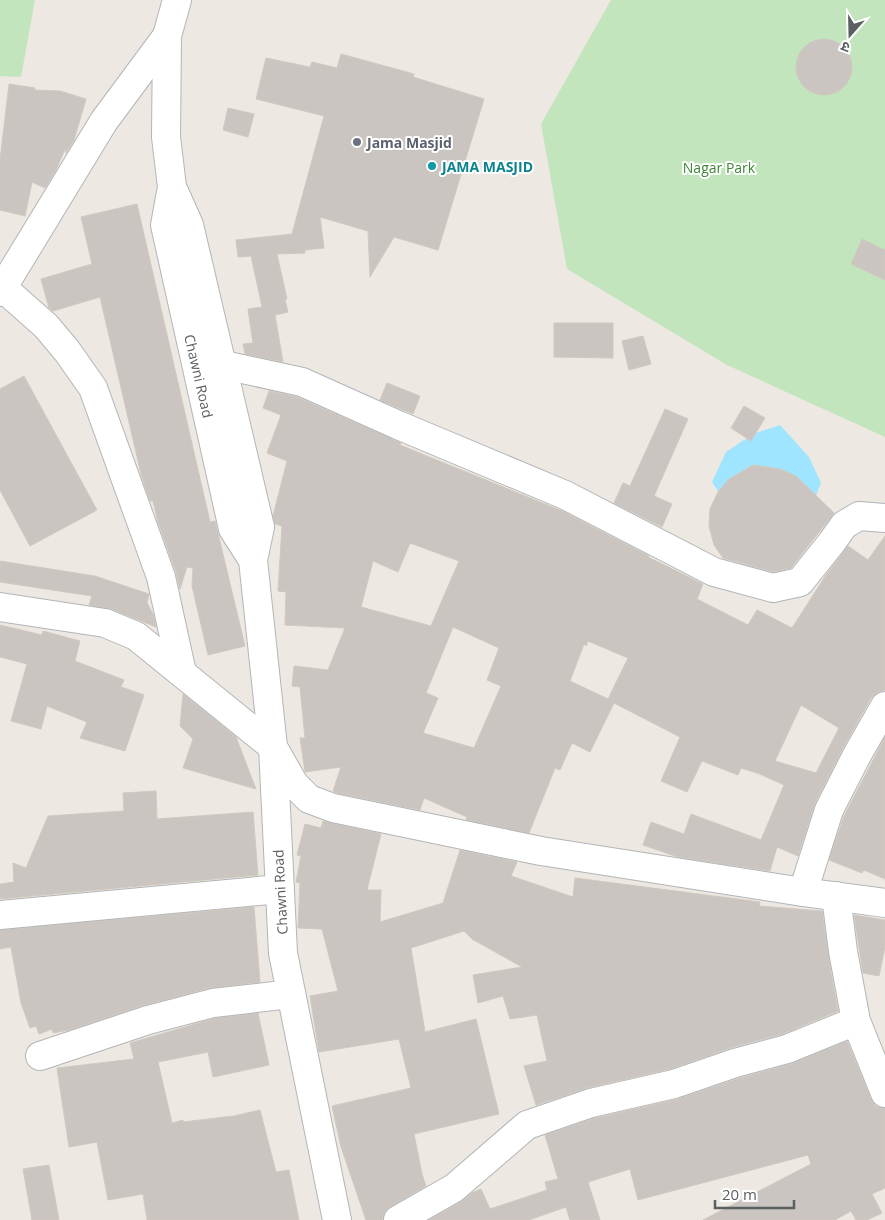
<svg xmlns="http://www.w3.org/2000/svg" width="885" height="1220" viewBox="0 0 885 1220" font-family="'Open Sans','Noto Sans Devanagari',sans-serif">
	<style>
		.green { fill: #c3e5bd }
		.water { fill: #9fe5ff }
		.building { fill: #cac5c0; stroke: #d1c9bf; fill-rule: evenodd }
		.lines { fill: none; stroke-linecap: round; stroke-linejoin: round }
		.minor-casing { stroke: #b2b5b9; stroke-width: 30 }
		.tertiary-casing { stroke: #b2b5b9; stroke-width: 30 }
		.minor { stroke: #fff; stroke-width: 28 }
		.tertiary { stroke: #fff; stroke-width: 28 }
		.worship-dot { fill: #6b7280; stroke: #fff; stroke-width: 2 }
		.culture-dot { fill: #0f9aa8; stroke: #fff; stroke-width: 2 }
		.labels { text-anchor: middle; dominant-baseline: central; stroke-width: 4; stroke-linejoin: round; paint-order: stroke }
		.worship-label { font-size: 14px; font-weight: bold; fill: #5b616d; stroke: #fff; text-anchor: start }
		.culture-label { font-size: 14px; font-weight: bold; fill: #0d838f; stroke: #fff; text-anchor: start }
		.park-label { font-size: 14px; fill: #3e8635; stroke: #fff }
		.street-label { font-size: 14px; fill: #5a5f62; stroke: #fff }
	</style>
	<rect width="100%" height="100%" fill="#ede8e1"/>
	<path class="green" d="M0 0H35L21 77 0 76Z
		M611 0H885V437L727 365 567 269 541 124Z"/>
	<path class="water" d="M780 425 809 457 821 483 806 519 720 494 712 482 726 452 753 434Z"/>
	<path class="building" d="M796 67a28 28 0 1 1 56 0a28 28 0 1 1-56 0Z
		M341 54 414 74 413 77 484 99 438 250 394 237 370 277 368 231 320 217 324 248 305 250V253L277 254 287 299 285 300 288 312 275 315 283 362 245 354 243 344 253 343 248 309 262 307 251 256 238 257 236 240 292 234 324 116 256 99 266 58 310 67 312 62 337 68Z
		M9 84 35 88V90L60 91 86 99 74 140 66 153 65 149 56 170 45 188 32 182 25 216 0 210V160Z
		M228 108 254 114 248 137 223 130Z
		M137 204 210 522 215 521 245 646 208 655 192 586 193 568 187 567 180 589 176 572 158 522 153 501H150L141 474 100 297 53 311 49 308 41 279 92 264 81 217Z
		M862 239 885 250V280L851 264Z
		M554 323H613V358L554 357Z
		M643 336 651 364 629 370 622 341Z
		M24 376 97 510 30 546 0 490V389Z
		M387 383 420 396 413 414 380 400Z
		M269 391 297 397 401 443 400 445 562 511 649 556 648 557 703 584 697 599 748 625 757 610 792 628 826 575 848 546 868 560 885 536V690L878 692 871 698 843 748 815 803 798 856 777 847 770 871 678 857 643 845 651 822 684 834 691 814 761 840 784 785 760 774 741 768 738 775 702 761 687 792 661 781 680 737 614 703 590 752 572 743 560 770 555 768 529 833 466 820 467 817 424 798 420 810 337 793 333 791 341 767 305 772 300 738H305L300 687 292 686 294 666 328 670 345 628 285 625 286 592 278 591 282 526 275 524 273 516 287 461 267 453 281 415 263 408ZM410 543 459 561 431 626 361 607 373 561 398 572ZM453 627 499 648 487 680 501 686 474 748 423 733 438 698 426 693ZM588 641 628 658 608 699 570 681 584 644 586 646ZM801 705 839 728 816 773 775 761Z
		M744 406 765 418 751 441 731 428Z
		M665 409 688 419 654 496 672 504 662 527 614 503 623 483 630 486Z
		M753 465 780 469 796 476 834 513 791 568 773 572 723 558 714 545 709 526 710 509 718 492 729 479Z
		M0 561 95 576 149 594 147 603 153 614 156 627 111 609 89 605 92 596 0 582Z
		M0 625 42 635 43 631 80 641 75 661 124 680 121 687 144 695 125 751 80 738 87 722 47 706 41 729 11 721 27 664 0 657Z
		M183 694 236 737 256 789 183 768 193 739 180 726Z
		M885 737V879L864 870 862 873 829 860 844 816Z
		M156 791 157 819 253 812 258 875 0 899V884L14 882 13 863 26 868 48 816 124 811 123 793Z
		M323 821 381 834 367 890H381L380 922 443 903 460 850 517 862 511 876 573 897 575 878 760 902 759 906 822 911 830 967 838 1011 782 1034 730 1048 670 1069 587 1088 536 1105 524 1066 547 1061 537 1015 510 1019 503 996 478 1003 473 975 522 967 472 939 464 931 411 948 425 1032 476 1019 499 1114 414 1134 422 1174 426 1186 390 1207 384 1213 382 1220H366L341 1147 332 1106 411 1088 399 1039 319 1052 310 996 338 991 322 929 298 928 300 883 296 882 301 856 297 855 305 824 321 828Z
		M254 907 260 982 209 988 144 1005 69 1030 53 1033 52 1029 39 1034 36 1026 30 1028 21 1003 11 947 0 949V930Z
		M854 915 885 920V947L879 976 863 973Z
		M258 1013 269 1065 213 1077 208 1052 158 1062 172 1123 183 1120V1122L234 1116 260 1110 276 1172 289 1170 299 1220H147L143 1194 108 1200 97 1142 69 1147 57 1068 134 1059 130 1043 216 1018Z
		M847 1041 871 1099 876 1106 885 1108V1188L872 1194 882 1213 867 1220H856L851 1211 835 1220H703L811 1164 808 1155 638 1200 630 1169 588 1182 600 1220H570L566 1207 529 1220H429L462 1201 472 1193 481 1189 490 1209 547 1190 545 1182 558 1179 545 1135 595 1118 678 1099 740 1078 791 1064Z
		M49 1165 59 1220H32L23 1169Z"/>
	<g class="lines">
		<g class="minor-casing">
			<path id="minor" d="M3 288 46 326 67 351 93 388 161 577 182 673
				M0 292 104 121 167 36
				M201 360 302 382 398 425 565 495 714 572 773 588 800 582 832 542 844 525 859 516 885 518
				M803 892 829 810 857 755 885 706
				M836 896 843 951 856 1021 885 1093
				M0 915 280 889
				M40 1056 148 1020 213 1003 291 994
				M398 1220 454 1188 527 1125 591 1103 674 1084 735 1063 787 1049 856 1021"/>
		</g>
		<g class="tertiary-casing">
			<path id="tertiary" d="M177 0 167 36 166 137 172 187 165 225 233 529 253 560
				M172 187 189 225 260 527 253 560 273 747 283 953 337 1220
				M0 607 105 623 136 636 273 747 294 784 309 799 333 808 541 851 803 892 885 903"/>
		</g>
		<use href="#minor" class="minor"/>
		<use href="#tertiary" class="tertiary"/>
	</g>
	<circle class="worship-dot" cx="357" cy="142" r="5"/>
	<circle class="culture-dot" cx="432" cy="166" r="5"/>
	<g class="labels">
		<g class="worship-label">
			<text x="367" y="142">Jama Masjid</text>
		</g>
		<g class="culture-label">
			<text x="442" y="166">JAMA MASJID</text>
		</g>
		<g class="park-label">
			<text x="719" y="167">Nagar Park</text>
		</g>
		<g class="street-label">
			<text transform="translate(199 376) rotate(77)">Chawni Road</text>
			<text transform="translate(280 892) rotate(-93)">Chawni Road</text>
		</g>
	</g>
	<g transform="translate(850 35) rotate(200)" stroke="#ffffff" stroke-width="4" paint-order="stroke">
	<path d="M0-4L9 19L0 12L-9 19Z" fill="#5a5f62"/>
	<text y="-8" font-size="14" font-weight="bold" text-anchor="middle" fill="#5a5f62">उ</text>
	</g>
	<path d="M715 1200v8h79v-8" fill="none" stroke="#5a5f62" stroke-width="2.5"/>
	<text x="722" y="1200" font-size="15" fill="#5a5f62" stroke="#ffffff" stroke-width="4" paint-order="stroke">20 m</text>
</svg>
